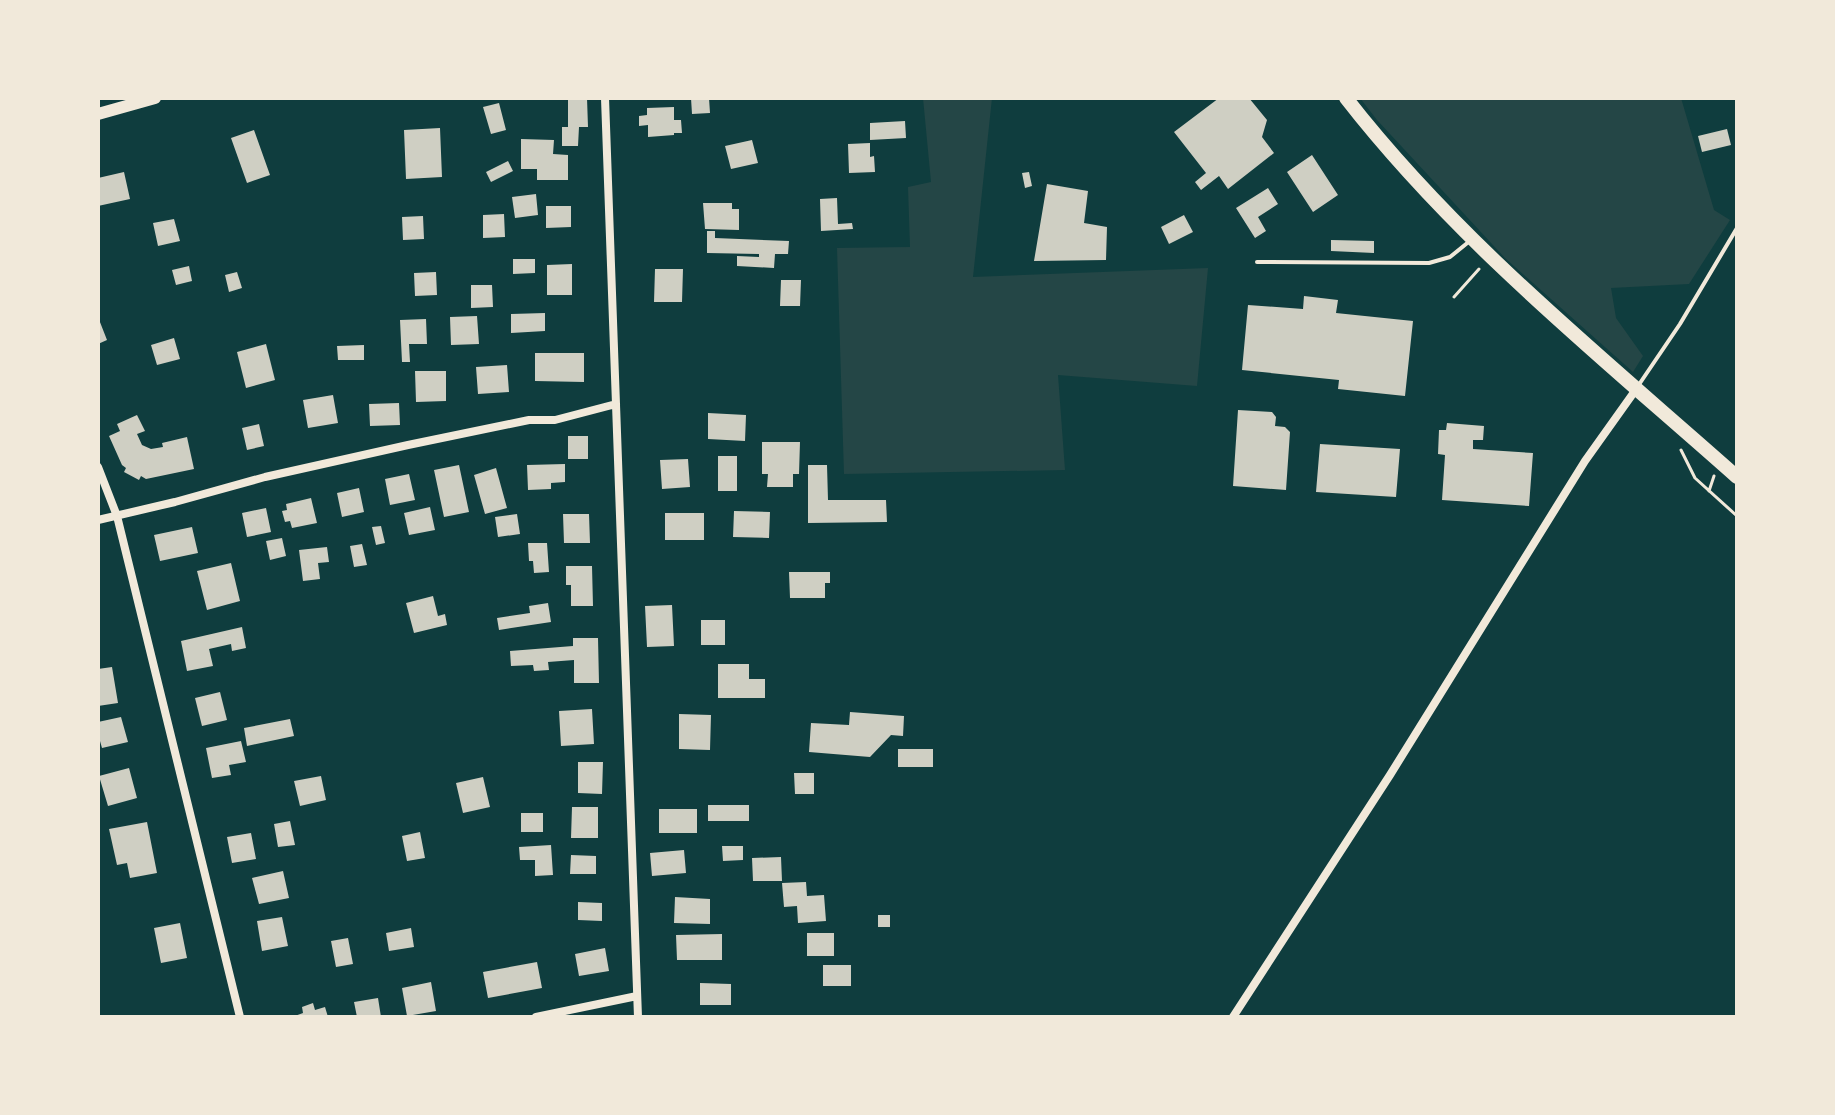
<svg xmlns="http://www.w3.org/2000/svg" width="1835" height="1115" viewBox="0 0 1835 1115" font-family="'DejaVu Sans',sans-serif">
	<style>
		.green { fill: #244646 }
		.building { fill: #cfcfc3 }
		.lines { fill: none; stroke-linecap: round; stroke-linejoin: round }
		.path { stroke: #f1e9da; stroke-width: 3 }
		.service { stroke: #f1e9da; stroke-width: 4 }
		.minor { stroke: #f1e9da; stroke-width: 8 }
		.secondary { stroke: #f1e9da; stroke-width: 12 }
		.primary { stroke: #f1e9da; stroke-width: 14 }
	</style>
	<rect width="100%" height="100%" fill="#0f3d3e"/>
	<path class="green" d="M923 98H992L973 277 1208 268 1197 386 1058 375 1065 470 844 474 837 248 910 247 908 187 931 182Z
		M1360 98H1681L1714 210 1730 220 1689 284 1611 288 1616 318 1643 356 1633 372 1505 258 1377 120Z"/>
	<path class="building" d="M568 98H587L588 127H579L578 146H562V127H568Z
		M691 98H709L710 113 692 114Z
		M1219 98H1229L1231 100 1249 98 1267 120 1262 137 1274 153 1228 189 1219 176 1201 190 1195 182 1206 173 1174 132Z
		M499 103 506 130 491 134 483 107Z
		M674 107V120H681L682 133H674V135L648 137V125L639 126V116L647 115V108Z
		M905 121 906 138 870 140V123Z
		M440 128 442 177 406 179 404 130Z
		M1727 129 1731 145 1702 152 1698 136Z
		M254 130 270 175 247 183 231 138Z
		M521 139 554 140 553 154 568 155V180H537V169H521Z
		M752 140 758 163 731 169 725 146Z
		M870 143V157L874 156 875 172 849 173 848 144Z
		M1312 155 1338 195 1313 212 1287 172Z
		M508 161 513 171 491 182 486 172Z
		M124 172 130 199 98 206V178Z
		M1029 172 1032 186 1025 188 1022 173Z
		M1047 184 1088 191 1084 223 1107 227 1106 260 1034 261Z
		M1268 188 1278 204 1258 217 1266 231 1255 238 1236 208Z
		M536 194 538 215 515 218 512 197Z
		M837 198 838 224 852 223 853 229 821 231 820 199Z
		M703 203H732V209H739V230L705 229Z
		M546 206H571V227L546 228Z
		M504 214 505 237 483 238V215Z
		M1184 215 1193 232 1169 244 1161 227Z
		M423 216 424 239 403 240 402 217Z
		M174 219 180 241 158 246 153 223Z
		M707 231H715V238L789 241 788 254H775L774 268 737 266V256L759 257V254L707 253Z
		M1331 240 1374 241V253L1331 251Z
		M513 259H535V273L513 274Z
		M572 264V295H547V265Z
		M189 266 192 281 176 285 172 270Z
		M655 269H683L682 302H654Z
		M237 272 242 288 229 292 225 275Z
		M436 272 437 295 415 296 414 273Z
		M781 280H801L800 306H780Z
		M471 285H492L493 307 471 308Z
		M1304 296 1338 300 1336 313 1413 321 1405 396 1338 389 1339 380 1242 370 1248 305 1303 309Z
		M545 313V331L511 333V314Z
		M477 316 479 344 451 345 450 317Z
		M98 317 107 340 98 344Z
		M426 319 427 344H409L410 362H402L400 320Z
		M174 338 180 359 157 365 151 345Z
		M266 344 275 380 246 388 237 352Z
		M364 345V360H338L337 346Z
		M535 353H584V382L535 381Z
		M507 365 509 392 478 394 476 367Z
		M415 371H446V401L416 402Z
		M333 395 338 423 308 428 303 400Z
		M399 403 400 425 370 426 369 404Z
		M1238 410 1272 412 1276 417 1275 426 1285 427 1290 432 1286 490 1233 486Z
		M708 413 746 415 745 441 708 439Z
		M137 415 145 431 137 434 142 445 151 449 163 447 162 443 187 437 194 469 146 479 141 476 139 480 124 472 126 468 122 465 109 436 120 431 117 424Z
		M1447 423 1484 426 1483 440H1473V449L1533 453 1529 506 1442 500 1445 455 1438 454 1439 430H1446Z
		M259 424 264 446 247 450 242 428Z
		M568 436H588V459H568Z
		M762 442H800L799 474H793V487H767L768 474H762Z
		M1320 444 1400 449 1396 497 1316 492Z
		M718 456H737V491H718Z
		M688 459 690 487 662 489 660 460Z
		M565 464V482L551 483V489L528 490 527 465Z
		M459 465 469 512 444 517 434 470Z
		M808 465H827L828 500H886L887 522 808 523Z
		M496 468 507 508 485 514 474 475Z
		M409 474 415 500 390 505 385 479Z
		M359 488 364 512 342 517 337 493Z
		M311 498 317 523 292 528 290 521 285 522 282 511 287 510 286 504Z
		M430 507 435 530 409 535 404 513Z
		M266 508 271 532 247 537 242 513Z
		M734 511 770 512 769 538 733 537Z
		M665 513H704V540H665Z
		M517 514 520 534 498 537 495 517Z
		M563 514H589L590 543H564Z
		M381 526 385 543 376 545 372 527Z
		M192 527 198 553 160 561 154 535Z
		M282 538 286 556 270 560 266 541Z
		M528 543H547L549 572 534 573 533 561H529Z
		M362 544 367 565 354 567 350 546Z
		M327 547 329 562 318 563 320 579 303 581 299 550Z
		M231 563 240 601 207 610 197 571Z
		M566 566H592L593 606H571V585H566Z
		M789 572H830V583H825V598H790Z
		M433 596 438 616 445 614 447 625 414 633 406 603Z
		M548 603 551 622 499 630 497 618 530 613 529 606Z
		M672 605 674 646 647 647 645 606Z
		M701 620H725V645H701Z
		M242 627 246 648 232 651 231 644 209 649 213 666 187 671 181 641Z
		M573 638H598L599 683H574V660L548 662 549 670 534 671 533 665 511 666 510 651 573 646Z
		M718 664H749V679H765V698H718Z
		M112 667 118 703 98 706V669Z
		M220 692 227 720 202 726 195 698Z
		M592 709 594 744 561 746 559 711Z
		M850 712 904 716 903 736 891 735 870 757 809 752 811 723 849 725Z
		M679 714 711 715 710 750 679 749Z
		M121 717 128 742 102 748 98 734V722Z
		M290 719 294 736 247 746 244 728Z
		M241 741 246 762 229 765 231 775 212 778 206 748Z
		M898 749H933V767H898Z
		M578 762H603L602 794 578 793Z
		M129 768 137 798 108 806 99 776Z
		M794 773H814V794H795Z
		M321 776 326 800 300 806 294 781Z
		M483 777 490 807 463 813 456 783Z
		M708 805H749V821H708Z
		M572 807H598V838H571Z
		M659 809H697V833H659Z
		M521 813H543V832H521Z
		M290 821 295 845 278 847 274 824Z
		M147 822 157 873 130 878 127 863 117 865 109 829Z
		M420 832 425 858 407 861 402 836Z
		M251 833 256 859 232 863 227 837Z
		M551 845 553 875 535 876V860H520L519 847Z
		M722 846H743V860L723 861Z
		M684 850 686 873 652 876 650 853Z
		M571 855 596 856V874H570Z
		M781 857 782 881H753L752 858Z
		M283 871 289 898 259 904 252 878Z
		M806 882 807 896 824 895 826 921 798 923 797 906 784 907 782 883Z
		M675 897 710 899V924L674 923Z
		M578 902 602 903V921L578 920Z
		M878 915H890V927H878Z
		M282 917 288 946 262 951 257 921Z
		M180 923 187 958 161 963 154 928Z
		M411 928 414 947 389 951 386 933Z
		M807 933H834V956H807Z
		M722 934V960H677L676 935Z
		M348 938 353 964 336 967 331 941Z
		M605 948 609 971 579 976 575 954Z
		M537 962 542 988 488 998 483 972Z
		M823 965H851V986H823Z
		M431 982 436 1011 407 1016 402 988Z
		M700 983 731 984V1005H700Z
		M378 998 381 1017H357L354 1002Z
		M313 1003 315 1010 325 1007 328 1017H292L303 1013 302 1007Z"/>
	<g class="lines">
		<path class="path" d="M1454 297 1479 269
			M1681 450 1695 478 1737 516
			M1709 491 1714 476"/>
		<path class="service" d="M1257 262 1429 263 1450 257 1471 240
			M1638 386 1680 324 1737 228"/>
		<path class="minor" d="M605 98 638 1017
			M98 467 117 516 240 1017
			M98 520 175 502 265 477 408 445 529 420H555L616 404
			M536 1017 637 996
			M1233 1017 1390 775 1585 461 1637 388"/>
		<path class="secondary" d="M98 114 155 98"/>
		<path class="primary" d="M1346 98C1458 242 1602 357 1737 477"/>
	</g>
	<rect width="1835" height="1115" fill="none" stroke="#f1e9da" stroke-width="200"/>
</svg>
